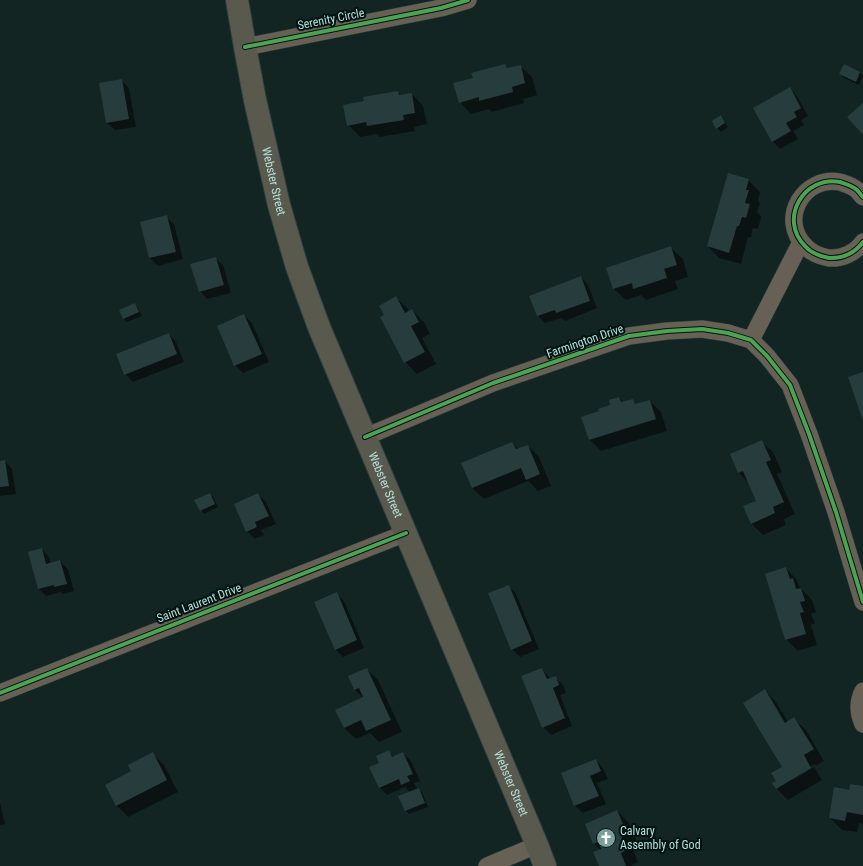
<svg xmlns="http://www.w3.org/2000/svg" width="863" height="866" viewBox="0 0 863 866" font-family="'Roboto Condensed',sans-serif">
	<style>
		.shadow { fill: #0007; fill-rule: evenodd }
		.building { fill: #263c3d }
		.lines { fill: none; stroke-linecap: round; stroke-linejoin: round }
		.street-casing { stroke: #2e4140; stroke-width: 18 }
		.secondary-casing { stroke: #2e4140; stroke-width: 24 }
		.street { stroke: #676055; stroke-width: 17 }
		.secondary { stroke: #5a594e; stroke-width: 22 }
		.cycleway-casing { stroke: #011311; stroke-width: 6 }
		.cycleway { stroke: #4ca352; stroke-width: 4 }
		.labels { text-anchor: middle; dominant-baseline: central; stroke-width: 4; stroke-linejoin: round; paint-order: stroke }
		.street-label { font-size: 12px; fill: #b4e0db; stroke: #011311 }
		.poi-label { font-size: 12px; fill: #b4e0db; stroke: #011311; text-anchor: start }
	</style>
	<rect width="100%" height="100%" fill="#132523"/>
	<path class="shadow" d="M505 65 509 69 520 66 532 77 537 95 523 99 524 103 492 112 489 109 471 114 460 102Z
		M844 66 860 73 863 76 859 85 844 78 840 74Z
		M121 80 129 88 136 127 115 130 107 123Z
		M790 89 797 96 808 116 801 120 804 125 793 131 798 139 780 149 773 142Z
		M398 92 402 96 412 94 423 106 427 124 414 127 415 131 380 137 376 134 360 137 348 125 365 102Z
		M721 116 724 120 728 127 721 132 717 128Z
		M748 180 760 192 758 201 760 203 757 212 761 217 758 229 753 228 751 237H748L741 264 719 258 708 246Z
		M166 217 174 224 183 259 158 266 150 258 141 223Z
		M671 248 683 259 688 277 675 281 678 289 646 300 641 295 626 300 614 289 607 269Z
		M215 258 223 265 231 293 207 299 200 291Z
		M581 277 588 285 597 308 565 321 562 318 545 323 538 316Z
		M396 298 408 309 409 312 412 310 424 322 430 334 422 338 436 364 417 374 405 362 385 315Z
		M135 304 138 308 142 316 127 322 124 319Z
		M244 315 252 323 269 362 243 373 235 365Z
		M169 334 176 342 184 362 133 382 125 374Z
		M619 398 624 403 632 400 637 405 650 401 661 412 667 431 601 451 590 440 583 418 600 412 612 405Z
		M761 441 773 452 782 472 777 474 795 514 784 519 786 525 763 535 751 523 757 501 749 483 739 473Z
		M512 443 518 449 528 446 539 457 551 486 538 491 528 481 484 499 472 488Z
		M5 461 12 469 16 494 0 496V462Z
		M210 494 213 497 218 507 204 514 201 510Z
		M258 494 266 502 276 524 261 530 264 535 255 539 247 531Z
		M42 549 49 557 51 563 60 561 68 569 74 591 63 594 61 592 46 596 39 589Z
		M786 568 797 580 799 586 812 600 816 612 811 614 815 623 811 625 817 645 798 651 786 639Z
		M509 586 516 594 539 649 520 657 512 649Z
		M336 594 344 601 364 648 343 657 335 649Z
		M366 669 378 680 402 732 379 742 370 733 356 739 344 728 363 698 355 690 349 677Z
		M542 669 549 677 550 679 555 677 563 685 566 693 560 695 572 726 551 735 543 727Z
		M765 690 776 702 788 722 794 719 806 730 824 761 814 767 822 780 788 800 776 788 783 767ZM815 764 816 766 792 780V778Z
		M388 751 394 757 403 753 411 761 420 781 414 783 417 789H418L422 792 428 807 409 814 406 811 400 797 410 792 405 787 387 795 379 787 380 764Z
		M153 754 164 765 178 792 128 817 117 806 106 785 133 772Z
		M596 760 603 768 608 779 597 783 606 804 583 813 575 806 562 774Z
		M863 787V824L859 823 857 832 842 830 830 818 850 791Z
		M0 802 5 824 0 825Z
		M617 811 629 823 637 842 631 845 638 862 632 865V866H600L601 850 594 844Z"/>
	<path class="building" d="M505 64 507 68 521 65 525 83 512 87 513 92 479 101V97L459 103 453 83 473 78 471 73Z
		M844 64 860 72 856 82 839 74Z
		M122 79 129 119 106 123 99 83Z
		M790 87 801 108 794 112 797 117 786 123 791 131 772 142 753 108Z
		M398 91 399 95 412 93 415 113 403 115 404 120 367 126 366 122 347 126 343 105 364 101 363 97Z
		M863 103V135L847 117Z
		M721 115 725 123 716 129 712 121Z
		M728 173 749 179 746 190H749L745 203 750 204 746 218 742 217 739 226H737L729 253 707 246Z
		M167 215 176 252 149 258 140 222Z
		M671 246 677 265 664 269 667 278 633 289 632 283 613 289 606 268Z
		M216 257 224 285 199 292 190 264Z
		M581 276 590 301 556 313 555 310 537 316 529 296Z
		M396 296 405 313 412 309 419 322 411 326 425 352 404 363 380 317 384 315 379 306Z
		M135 303 139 312 123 319 119 310Z
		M244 314 262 354 234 366 217 326Z
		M169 333 177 354 124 375 116 354Z
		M863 372V421L848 377Z
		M619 397 621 402 633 399 635 404 650 400 656 419 589 440 581 417 599 411 598 409 610 405 609 400Z
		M762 440 771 460 766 462 784 502 773 507 775 513 751 524 743 506 756 501 743 471 738 473 730 454Z
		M512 442 516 449 528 445 540 474 526 480 521 468 472 488 461 463Z
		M5 460 9 486 0 487V461Z
		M210 493 215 504 200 511 194 500Z
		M258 493 269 516 255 522 257 527 246 532 234 504Z
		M42 548 46 564 60 560 67 584 54 587V585L38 589 28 552Z
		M786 567 790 579 793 578 796 589 801 588 805 601 800 602 804 612 800 613 806 634 785 640 765 574Z
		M509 585 532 641 511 650 488 593Z
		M337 592 357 640 335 650 314 602Z
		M367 668 391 720 366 731 361 720 344 728 335 710 363 697 359 688 354 690 348 676Z
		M542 668 547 679 556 676 559 685 553 688 565 718 542 728 521 676Z
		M765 689 785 723 794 717 814 749 804 755 811 768 776 789 772 783 776 781 771 773 782 767 743 703Z
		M389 750 392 757 403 752 413 774 407 776 410 781 401 785 399 779 379 788 369 767 379 763 376 756Z
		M153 752 167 780 116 806 105 785 131 771 128 765Z
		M596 759 601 771 590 776 599 796 574 806 561 773Z
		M850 784 863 786V815L847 812 845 821 829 818 834 787 849 790Z
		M419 788 425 803 405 811 398 796Z
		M617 810 626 831 620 833 627 850 621 853 626 866H599L593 852 601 849 598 842 593 844 585 824Z"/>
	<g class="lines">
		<g class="street-casing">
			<path id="street" d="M245 47 441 8 468 0
				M863 197C861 195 859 192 857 190 853 186 846 184 840 182 804 175 778 219 805 246 811 253 819 256 829 258 842 259 855 253 863 242
				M751 340 801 242
				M365 437 493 383 629 336 667 331 702 329 728 333 751 340 767 356 790 385 809 434 836 512 863 602
				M863 691C858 701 858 713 863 724
				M0 693 406 533
				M487 866 537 845"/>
		</g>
		<g class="secondary-casing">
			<g id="secondary">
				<path id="s1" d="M237 0 245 47 255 100 279 205 297 267 319 327 537 845 545 866"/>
			</g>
		</g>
		<use href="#street" class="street"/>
		<use href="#secondary" class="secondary"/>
		<g class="cycleway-casing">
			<path id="cycleway" d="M245 47 441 8 468 0
				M863 197C861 195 859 192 857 190 853 186 846 184 840 182 804 175 778 219 805 246 811 253 819 256 829 258 842 259 855 253 863 242
				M365 437 493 383 629 336 667 331 702 329 728 333 751 340 767 356 790 385 809 434 836 512 863 602
				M0 693 406 533"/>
		</g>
		<use href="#cycleway" class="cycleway"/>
	</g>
	<defs>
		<g id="church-disc" transform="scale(1)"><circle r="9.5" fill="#7c9f9b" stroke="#011311"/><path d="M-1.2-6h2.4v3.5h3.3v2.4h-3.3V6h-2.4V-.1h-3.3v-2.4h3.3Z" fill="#fff"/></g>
	</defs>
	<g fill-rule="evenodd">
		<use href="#church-disc" x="606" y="838"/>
	</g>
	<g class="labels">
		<g class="street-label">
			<text transform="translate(331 19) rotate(-11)">Serenity Circle</text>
			<text stroke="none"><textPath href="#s1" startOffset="185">Webster Street</textPath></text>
			<text transform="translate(585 341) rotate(-19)">Farmington Drive</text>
			<text stroke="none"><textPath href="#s1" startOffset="509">Webster Street</textPath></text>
			<text transform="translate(199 603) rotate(-21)">Saint Laurent Drive</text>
			<text stroke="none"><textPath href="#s1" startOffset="833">Webster Street</textPath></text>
		</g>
		<g class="poi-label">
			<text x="620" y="831">Calvary<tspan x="620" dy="14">Assembly of God</tspan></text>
		</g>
	</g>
</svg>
